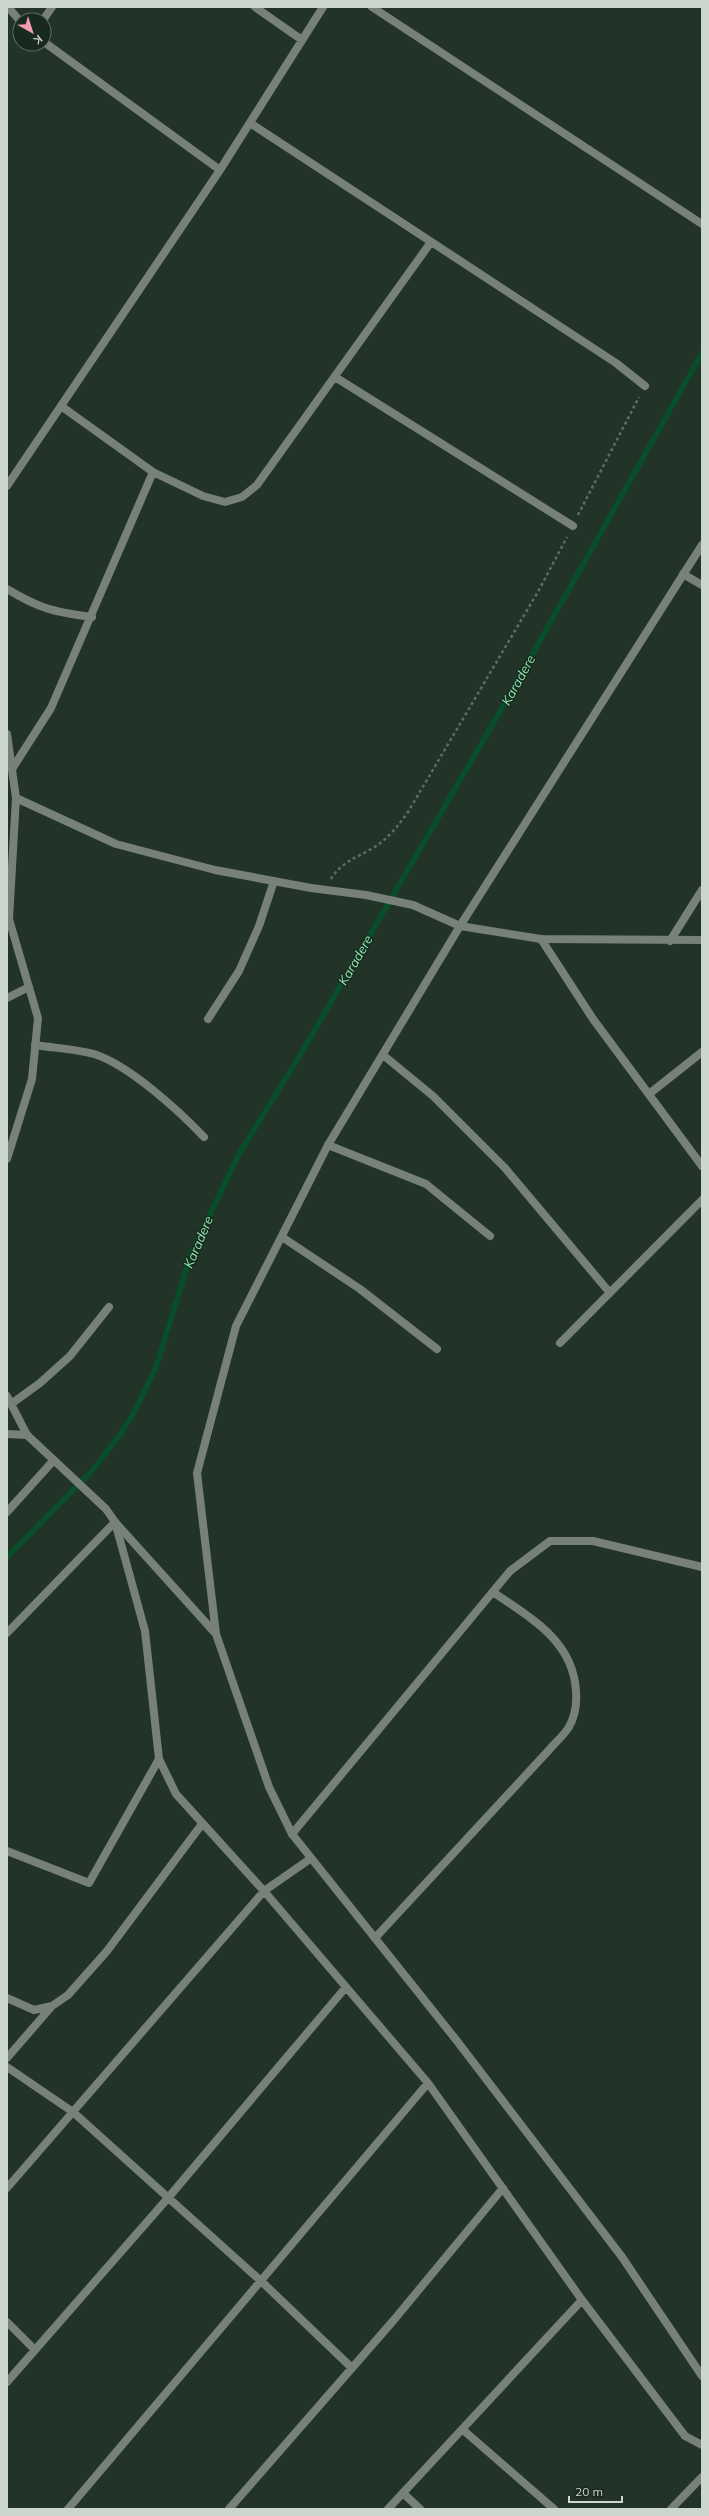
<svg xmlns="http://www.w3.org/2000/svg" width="709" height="2516" viewBox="0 0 709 2516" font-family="Mulish,sans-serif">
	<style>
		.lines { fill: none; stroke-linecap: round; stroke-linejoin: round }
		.stream { stroke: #094e2b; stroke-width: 5.5 }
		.path { stroke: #5e6d62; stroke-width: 2.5; stroke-dasharray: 3 3; stroke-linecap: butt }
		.service { stroke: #778079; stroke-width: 8 }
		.minor { stroke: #778079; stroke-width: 8 }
		.tertiary { stroke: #778079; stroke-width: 8 }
		.labels { text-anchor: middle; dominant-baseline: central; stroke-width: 3; stroke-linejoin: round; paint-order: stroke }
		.water-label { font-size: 13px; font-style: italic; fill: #8ee6ad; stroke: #18291e }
	</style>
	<rect width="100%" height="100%" fill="#223327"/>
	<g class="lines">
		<path class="stream" d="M7 1557 91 1472 122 1432 135 1411 156 1367 191 1254 239 1154 296 1062 505 703 702 353"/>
		<path class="path" d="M578 515 639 397
			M331 879C341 862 358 857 373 848 388 839 398 826 408 812L539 590 567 537"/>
		<path class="service" d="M649 1094 702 1052
			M282 1237 360 1289 437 1349"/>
		<path class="minor" d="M8 7 20 21
			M255 7 302 40
			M372 7 702 224
			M43 20 52 7
			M44 42 220 170
			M250 123 616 363 645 386
			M335 377 573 526
			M61 406 153 472 203 496 225 502 242 497 257 485 431 242
			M7 486 220 170 323 7
			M683 574 702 585
			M7 589C40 609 54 612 92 617
			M12 769 51 708 153 472
			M541 939 593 1019 702 1166
			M670 941 702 890
			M7 998 29 987
			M208 1019 239 971 259 926 274 881
			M35 1045C54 1048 75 1049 94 1054 129 1065 178 1110 204 1137
			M383 1055 433 1096 505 1168 610 1293
			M328 1145 426 1184 490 1236
			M560 1343 702 1200
			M11 1404 40 1383 70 1356 109 1307
			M7 1434 27 1435
			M7 1512 53 1461
			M7 1633 115 1522 145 1631 159 1759 176 1794 264 1891 428 2083 582 2300 685 2436 702 2445
			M292 1834 510 1571 550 1541H593L702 1567
			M7 1851 89 1883 159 1759
			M375 1938 549 1750C555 1743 564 1735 569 1727 575 1716 577 1703 576 1691 573 1640 530 1618 493 1592
			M7 1998 34 2010 52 2006 68 1995 107 1951 202 1824
			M7 2058 52 2006
			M7 2067 73 2112 261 2281 352 2368
			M7 2188 264 1891 310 1859
			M7 2322 35 2350
			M7 2382 168 2198 346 1987
			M462 2429 554 2509
			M403 2493 420 2509
			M68 2509 428 2083
			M229 2509 393 2321 503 2188
			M388 2509 582 2300
			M671 2509 702 2477"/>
		<path class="tertiary" d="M7 734 16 798 9 919 38 1018 32 1079 7 1159
			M16 798 116 844 215 870 311 888 366 895 413 905 460 926 541 939 702 940
			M7 1396 27 1435 106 1509 115 1522 216 1634 269 1787 292 1834 457 2041 622 2257 702 2376
			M216 1634 197 1473 236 1326 328 1145 460 926 702 545"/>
	</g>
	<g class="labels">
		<g class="water-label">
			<text transform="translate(518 680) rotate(-61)">Karadere</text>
			<text transform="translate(355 960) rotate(-60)">Karadere</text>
			<text transform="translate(198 1242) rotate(-67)">Karadere</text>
		</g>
	</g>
	<rect width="709" height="2516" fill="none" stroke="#cbd6ce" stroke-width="16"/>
	<g transform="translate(32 32) rotate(141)"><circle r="19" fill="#18291e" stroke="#606e64"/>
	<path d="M0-3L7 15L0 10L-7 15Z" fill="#f29aae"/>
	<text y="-6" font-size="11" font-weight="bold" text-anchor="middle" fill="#cbd6ce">K</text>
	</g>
	<path d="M569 2496v6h53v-6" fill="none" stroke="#cbd6ce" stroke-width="2"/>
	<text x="575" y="2496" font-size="12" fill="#cbd6ce" stroke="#18291e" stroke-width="3" paint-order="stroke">20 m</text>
</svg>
